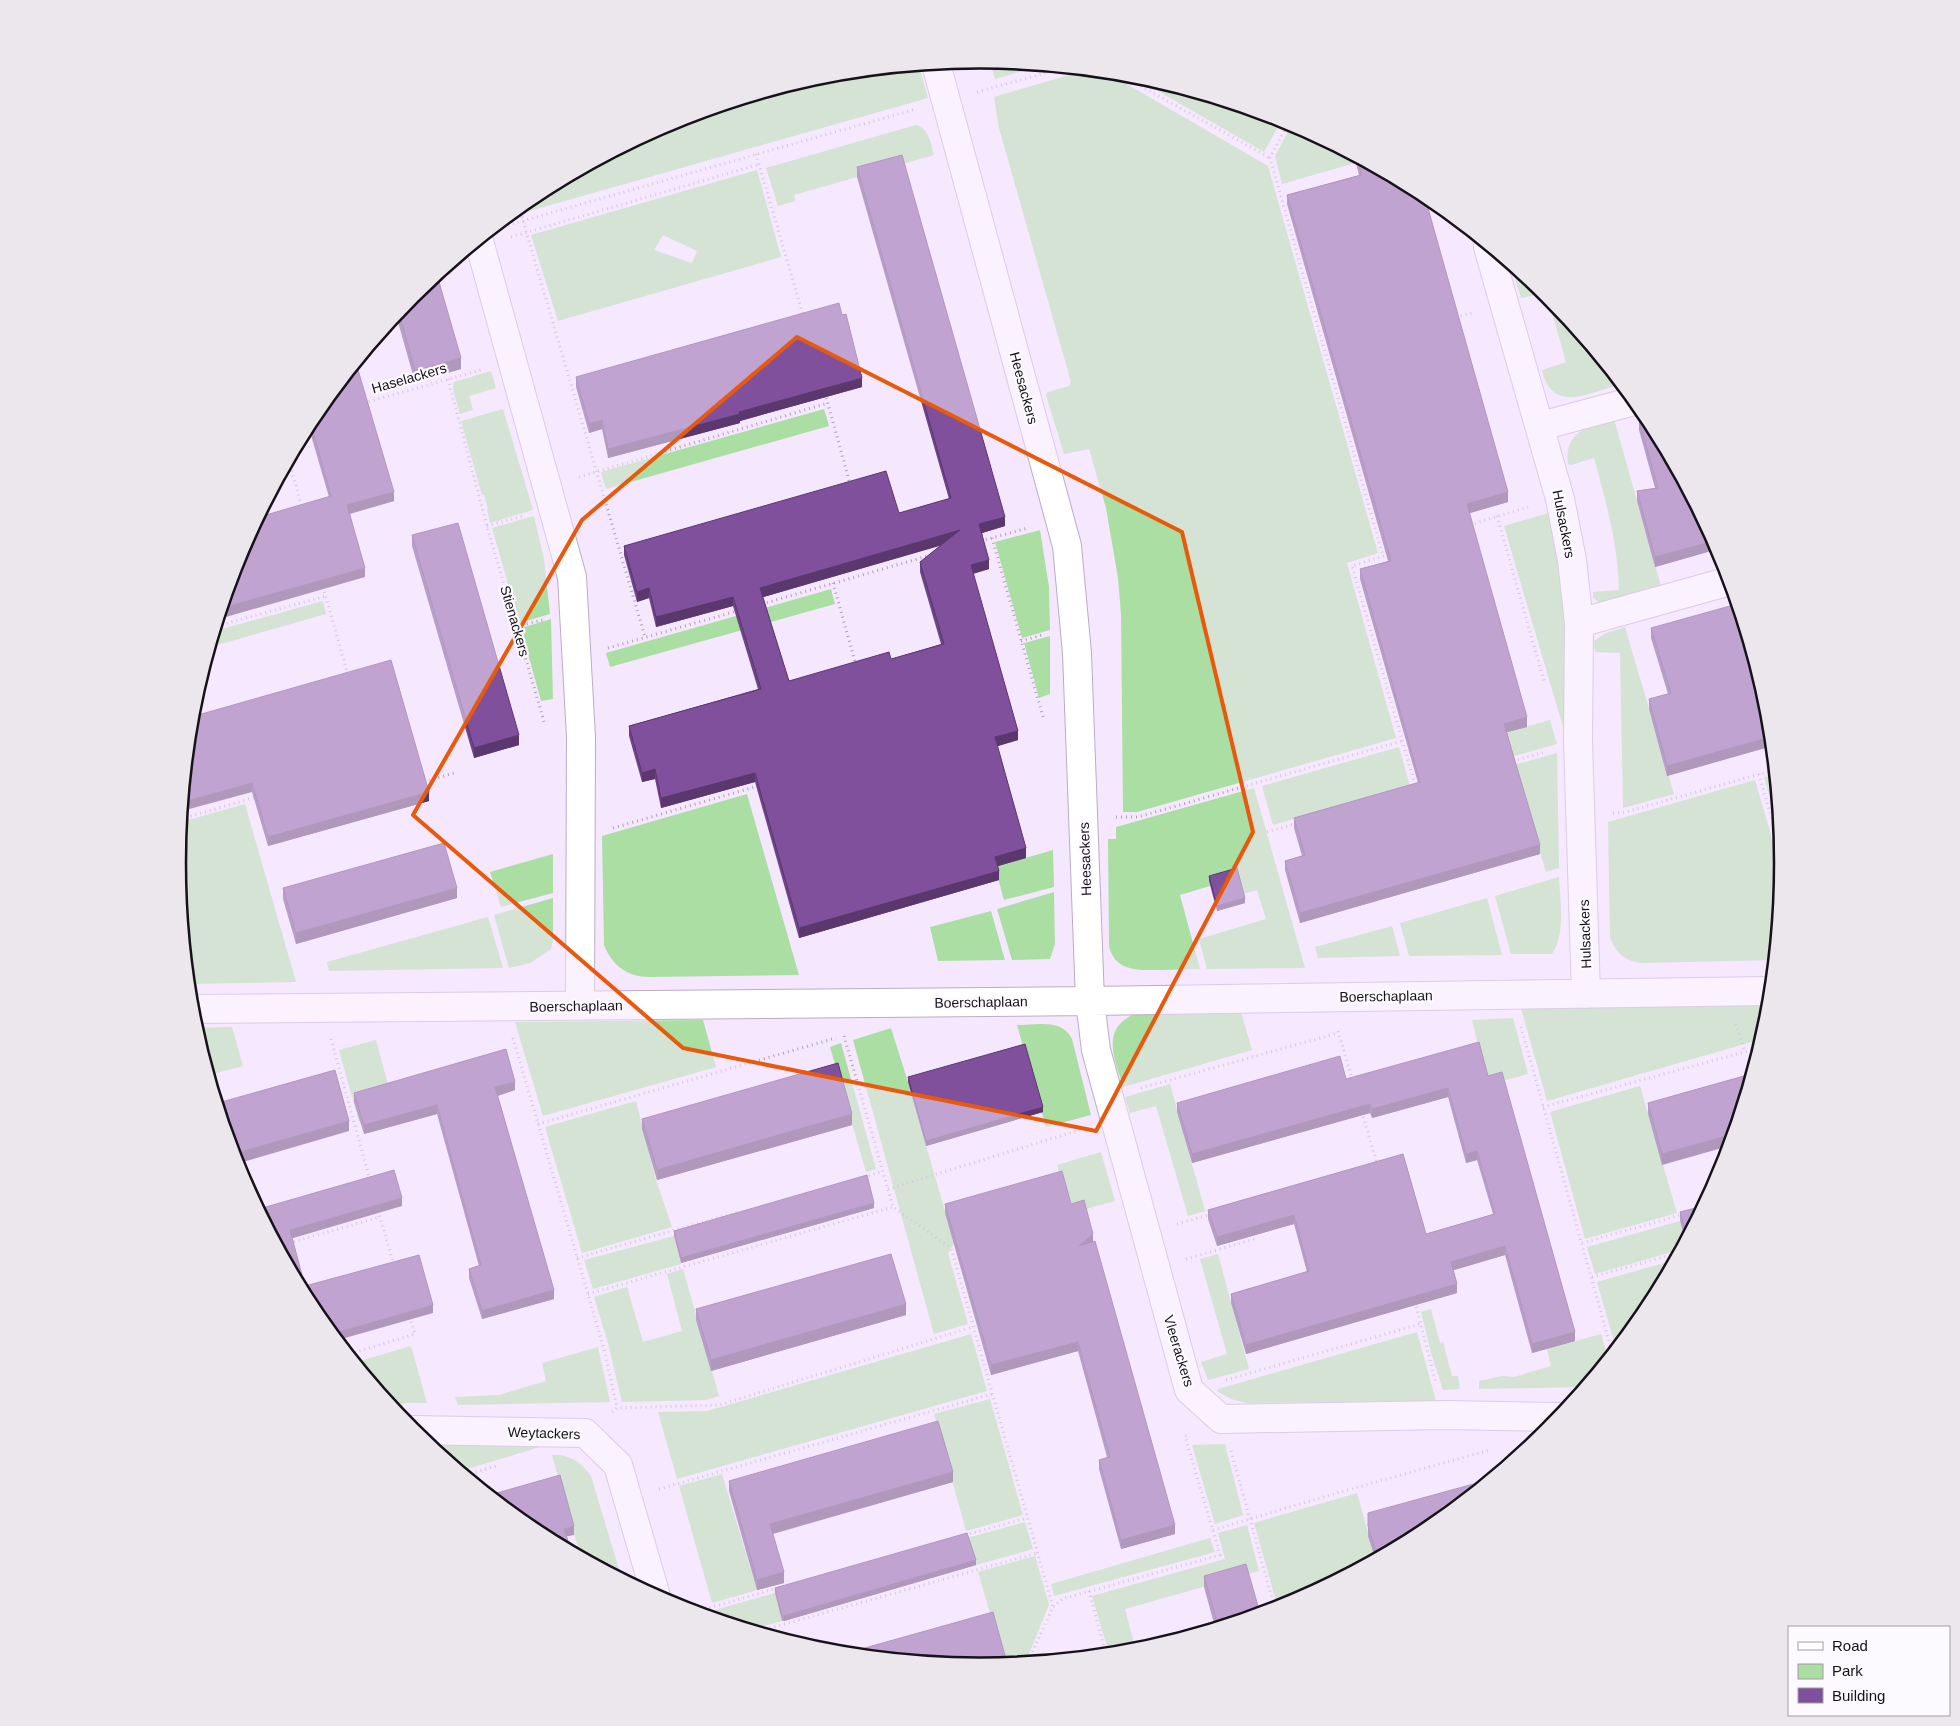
<svg xmlns="http://www.w3.org/2000/svg" width="1960" height="1726" viewBox="0 0 1960 1726" font-family="Arial,sans-serif">
	<style>
		.green { fill: #abdea3; fill-rule: evenodd }
		.lines { fill: none; stroke-linecap: round; stroke-linejoin: round }
		.minor-casing { stroke: #bbacc6; stroke-width: 30 }
		.path { stroke: #ada2b4; stroke-width: 3; stroke-dasharray: 1 4; stroke-linecap: butt }
		.minor { stroke: #fff; stroke-width: 28 }
		.wall { fill: #6e4587; fill-rule: evenodd }
		.shaded-wall { fill: #5a386e }
		.building { fill: #80509d; stroke: #5a386e; fill-rule: evenodd }
		.marked { fill: none; stroke: #e8590c; stroke-width: 4; stroke-linejoin: round }
		.labels { text-anchor: middle; dominant-baseline: central; stroke-width: 4.5; stroke-linejoin: round; paint-order: stroke }
		.street-label { font-size: 14px; fill: #17111a; stroke: #fdfaff }
		.rim { fill: none; stroke: #17111a; stroke-width: 2.5 }
	</style>
	<rect width="100%" height="100%" fill="#f5e8fe"/>
	<path class="green" d="M990 61 1040 66 995 79Z
		M919 66 928 98 526 212 524 204 534 195 673 121 824 75Z
		M1086 70 1106 72 1268 166 1378 553 1347 563 1396 738 1137 812H1123L1121 615 1118 578 1106 508 1089 449 1064 454 1046 395 1048 392 1069 386 1071 382 999 128 994 97Z
		M1130 75H1137L1282 120 1264 152Z
		M1292 124 1362 161 1282 184 1275 156Z
		M916 125C929 127 931 145 934 155L794 195 795 201 778 206 766 168Z
		M757 170 781 257 558 321 531 235ZM663 235 697 251 692 263 654 250Z
		M1520 272 1545 293 1521 298 1514 275Z
		M1547 295H1548L1621 384C1591 392 1552 415 1542 370L1566 362Z
		M491 371 496 388 469 396 473 410 460 414 453 389 454 382Z
		M503 409 533 510 490 523 487 509H488L484 495H482L461 421Z
		M824 409 829 426 606 489 601 472Z
		M1614 419 1661 586 1601 603 1593 598V592L1619 590C1618 544 1606 502 1594 458L1571 465 1568 464C1564 431 1589 426 1614 419Z
		M1552 512 1564 588 1568 744 1504 526Z
		M534 516 544 559 550 614 519 623 492 528Z
		M1040 530 1049 587 1050 630 1022 638 995 542Z
		M831 589 835 604 610 667 606 653Z
		M323 601 326 614 210 647 215 631Z
		M551 619 553 699 541 701 521 628Z
		M1625 627 1674 794 1623 808 1620 653 1595 652 1594 641 1604 634Z
		M1050 636V694L1039 698 1024 643Z
		M1550 720 1557 744 1419 783 1460 746Z
		M1399 747 1410 786 1273 825 1262 786Z
		M1557 753 1559 868 1546 872 1514 765Z
		M1774 775 1779 822 1777 823 1764 777Z
		M1755 780 1782 873 1773 960 1643 963C1626 962 1615 953 1610 937L1608 822Z
		M1254 788 1305 968 1207 969 1199 939 1266 919 1257 890 1243 894 1209 881 1210 886 1180 895 1200 969C1187 969 1173 970 1160 970 1138 970 1115 972 1109 946L1108 839H1116V827Z
		M747 794 799 975 648 977C626 976 612 965 604 945L602 836Z
		M245 804 296 982 189 984 177 863 181 822Z
		M1053 850 1054 887 1004 900 995 867Z
		M553 854V893L501 907 490 872Z
		M1559 877C1560 902 1566 932 1552 954H1511L1495 896Z
		M1054 892 1055 944 1050 959 1012 960 997 909Z
		M553 898V939L551 949 530 963 509 968 494 915Z
		M1487 898 1502 955 1409 956 1400 923Z
		M991 911 1005 960 938 961 930 927Z
		M488 917 503 968 329 971 327 962Z
		M1392 926 1400 956 1318 958 1315 947Z
		M1769 1005 1768 1020 1762 1039 1547 1101 1521 1008Z
		M1241 1012 1252 1050 1123 1087C1115 1059 1100 1030 1134 1014Z
		M1513 1018 1528 1074 1488 1085 1472 1020Z
		M703 1020 716 1067 543 1116 515 1022Z
		M1017 1025C1036 1025 1062 1018 1072 1039L1091 1115 1046 1127Z
		M232 1027 243 1066 209 1075 195 1028Z
		M891 1028 908 1082 954 1243 948 1253 968 1324 934 1334 853 1040Z
		M376 1040 391 1096 359 1122 339 1050Z
		M841 1043 876 1169 866 1172 830 1047Z
		M1170 1084 1205 1211 1188 1216 1156 1106 1130 1113 1125 1097Z
		M1640 1086 1677 1213 1585 1239 1550 1112Z
		M636 1101 656 1180 672 1227 582 1253 545 1127Z
		M1101 1152 1115 1201 1071 1213 1057 1165Z
		M1680 1221 1685 1239 1679 1250 1595 1274 1587 1247Z
		M674 1236 681 1264 593 1289 584 1260Z
		M1218 1254 1249 1369 1208 1380 1201 1362 1227 1354 1200 1259Z
		M1674 1260 1648 1309 1616 1348 1597 1282Z
		M683 1269 719 1396 706 1400 622 1402 608 1343 594 1297 627 1287 643 1342 682 1331 667 1274Z
		M1431 1309 1440 1343 1443 1342 1452 1376H1458L1460 1389 1443 1390 1431 1353 1421 1312Z
		M1417 1332 1436 1401 1246 1403 1231 1399 1217 1391 1218 1389Z
		M971 1334 987 1391 677 1479 658 1412 707 1411Z
		M1601 1334 1608 1358 1584 1387 1479 1389V1381L1502 1376 1514 1377 1551 1366 1547 1349Z
		M411 1346 427 1403H402L405 1416H400L356 1362Z
		M598 1347 610 1402 458 1405 455 1397 499 1395 546 1381 542 1363Z
		M990 1399 1023 1515 966 1531 934 1414Z
		M556 1442 461 1471 433 1448V1444Z
		M1225 1444 1243 1515 1215 1524 1192 1445Z
		M552 1455C570 1454 581 1462 591 1476L620 1573 616 1574 580 1555Z
		M722 1474 757 1590 712 1603 679 1486Z
		M1357 1493 1375 1558 1287 1605 1278 1608 1254 1523Z
		M1025 1522 1033 1549 976 1565 967 1538Z
		M1247 1525 1259 1571 1125 1609 1136 1651 1109 1653 1092 1596 1225 1559 1218 1533Z
		M1210 1538 1215 1552 1054 1596 1051 1584Z
		M1035 1556 1049 1605 1026 1661 1005 1664 978 1572Z
		M775 1593 782 1621 753 1629 717 1618 715 1610Z"/>
	<g class="lines">
		<g class="minor-casing">
			<path id="minor" d="M936 64 1067 546 1077 653 1090 1001 1096 1050 1189 1390 1221 1419 1445 1415 1559 1417
				M479 241 572 577 581 737 580 1006
				M1488 247 1560 499 1572 560 1579 623 1578 742 1586 994
				M1541 426 1634 401
				M1579 623 1730 581
				M191 1009 1090 1001 1770 991
				M412 1430 585 1433 618 1465 656 1596"/>
		</g>
		<path class="path" d="M1119 74 1270 158
			M977 92 1063 68
			M1289 122 1270 158 1383 556
			M756 154 803 315
			M519 207 645 637
			M508 225 916 109
			M511 237 760 164
			M1456 317 1472 313
			M448 379 487 526 545 725
			M825 393 850 484
			M364 403 481 370
			M289 461 302 508
			M579 477 828 403
			M1497 516 1544 681
			M1470 525 1528 507
			M487 526 523 516
			M992 538 1043 717H1046
			M981 541 1028 528
			M1384 556 1352 566 1416 788
			M833 583 856 665
			M323 587 348 675
			M762 604 931 555
			M217 626 326 596
			M517 626 543 620
			M1021 641 1042 635
			M608 648 737 611
			M1513 761 1545 752
			M1759 774 1782 855
			M424 782 454 773
			M1613 813 1626 812 1774 770
			M1116 817H1138L1402 741
			M181 819 256 797
			M613 828 758 786
			M1267 832 1298 823
			M1736 1024 1745 1052
			M1521 1027 1612 1352
			M1338 1031 1353 1082
			M844 1036 893 1207 951 1248 1053 1607
			M513 1038 604 1349 617 1408
			M331 1039 370 1180
			M1141 1088 1338 1033
			M1543 1107 1759 1048
			M1362 1112 1377 1164
			M538 1124 836 1038
			M864 1177 883 1171
			M888 1189 1083 1129
			M378 1211 394 1265
			M1177 1224 1212 1214
			M289 1243 380 1217
			M1582 1243 1684 1214
			M577 1258 738 1212
			M1186 1259 1258 1238
			M1592 1277 1678 1253
			M588 1294 893 1207
			M1415 1302 1436 1383
			M350 1354 415 1334 409 1316
			M1226 1380 1420 1324
			M612 1412 617 1408 719 1405 973 1327
			M1231 1451 1275 1609
			M466 1475 496 1466
			M659 1489 992 1394
			M1213 1530 1340 1492 1490 1450
			M965 1535 1027 1518
			M1089 1591 1106 1654
			M695 1612 778 1588
			M760 1631 1037 1553
			M1028 1661 1053 1607 1062 1599 1220 1555 1185 1436H1190"/>
		<use href="#minor" class="minor"/>
	</g>
	<path class="wall" d="M1356 158 1424 194 1508 502 1469 513 1527 727 1507 732 1540 854 1300 923 1285 870V861L1302 856 1294 828V818L1418 783 1360 579V569L1388 561 1287 204V195L1359 175 1356 163Z
		M857 167 1005 526 982 533 989 569 973 574 1018 740 997 746 1026 858 998 866 999 880 799 938 755 782 661 808 655 779 642 782 629 736V726L758 689 733 606 656 627 649 598 637 602 624 555V546L899 513 949 499 857 177ZM941 545 920 562V572L941 644 891 659 789 681 763 597Z
		M412 295 461 369 415 382 396 315Z
		M576 377 862 387 740 421V423L608 458 602 429 589 433 576 387Z
		M312 417 394 501 350 514 365 577 329 497 308 425Z
		M1648 418 1718 549 1655 567 1637 501V491L1655 488 1639 430V420Z
		M412 535 519 745 474 758 412 546Z
		M1651 628 1768 707 1772 746 1667 776 1649 709V699L1668 694 1651 638Z
		M191 717 429 801 268 846 252 792Z
		M1209 876 1245 903 1217 911 1209 881Z
		M283 888 457 898 296 944 283 899Z
		M1751 1074 1662 1165 1648 1114V1103Z
		M1488 1076 1575 1341 1532 1353 1505 1255 1453 1270 1457 1293 1246 1354 1231 1303V1294L1307 1272 1294 1224 1217 1246 1208 1219V1210L1403 1154 1426 1234 1493 1214 1477 1160 1466 1163 1448 1097 1372 1118 1370 1113 1192 1163 1177 1112V1103L1346 1079Z
		M908 1077 1043 1112 926 1146 908 1082Z
		M515 1090 498 1096 554 1299 482 1319 469 1278V1269L479 1266 437 1114 364 1134 354 1102V1093Z
		M642 1119 852 1125 657 1180 642 1129Z
		M945 1204H1071L1093 1242 1175 1534 1121 1549 1099 1469V1460L1107 1457 1078 1351 991 1375 945 1213Z
		M1703 1206 1685 1239 1680 1221V1212Z
		M874 1208 681 1263 674 1236V1231Z
		M696 1309 906 1315 711 1371 696 1320Z
		M729 1481 953 1482 773 1534 784 1583 757 1590 729 1491Z
		M1368 1513 1426 1531 1375 1558 1368 1536Z
		M976 1565 784 1621H782L775 1593V1588Z
		M1204 1576 1260 1613 1215 1627 1204 1587Z"/>
	<path class="shaded-wall" d="M461 358V369L415 382V371Z
		M862 378V387L740 421V423L608 458V449Z
		M602 420V429L589 433V424Z
		M394 492V501L347 514V505Z
		M1508 492V502L1467 514V504Z
		M1005 517V526L979 534V524Z
		M960 530V540L760 598V588Z
		M1714 541 1718 549 1655 567V557Z
		M989 560V569L971 574V565Z
		M365 568V577L219 619 222 608Z
		M649 588V598L637 602V592Z
		M733 597V606L656 627V617Z
		M1527 717V727L1504 733V724Z
		M1018 731V740L995 747V737Z
		M519 735V745L474 758V748Z
		M1771 737 1772 746 1667 776V766Z
		M655 769V779L642 782V773Z
		M755 773V782L661 808V798Z
		M252 783V792L182 811 183 802Z
		M429 792V801L268 846V837Z
		M1540 845V854L1300 923V913Z
		M1026 848V858L995 867V857Z
		M999 871V880L799 938V928Z
		M457 888V898L296 944V933Z
		M1245 898V903L1217 911V906Z
		M515 1082V1090L495 1096V1087Z
		M1448 1088V1097L1372 1118V1109Z
		M1370 1104V1113L1192 1163V1154Z
		M437 1105V1114L364 1134V1125Z
		M1043 1107V1112L926 1146V1141Z
		M852 1114V1125L657 1180V1170Z
		M349 1121V1131L236 1164 233 1154Z
		M1733 1134 1729 1146 1662 1165V1154Z
		M1477 1151V1160L1466 1163V1154Z
		M402 1198V1206L290 1239V1230Z
		M874 1203V1208L681 1263V1258Z
		M1294 1215V1224L1217 1246V1237Z
		M1093 1234V1243L1079 1246Z
		M1505 1246V1255L1451 1271V1262Z
		M1457 1284V1293L1246 1354V1345Z
		M554 1290V1299L482 1319V1311Z
		M906 1304V1315L711 1371V1360Z
		M433 1305V1313L338 1340 332 1334Z
		M1575 1332V1341L1532 1353V1344Z
		M1078 1342V1351L991 1375V1365Z
		M953 1472V1482L770 1534V1524Z
		M1175 1525V1534L1121 1549V1540Z
		M574 1526V1535L564 1537V1529Z
		M976 1560V1565L784 1621V1616Z
		M784 1572V1583L757 1590V1580Z"/>
	<path class="building" d="M902 155 1005 517 979 524 989 560 971 565 1018 731 995 737 1026 848 995 857 999 871 799 928 755 773 661 798 655 769 642 773 629 726 761 689 733 597 656 617 649 588 637 592 624 546 886 471 899 513 951 498 857 167ZM960 530 920 562 944 644 891 659 889 652 789 681 760 588Z
		M1357 158 1424 194 1508 492 1467 504 1527 717 1504 724 1540 845 1300 913 1285 861 1305 855 1294 818 1420 782 1360 569 1391 561 1287 195 1362 175Z
		M437 275 461 358 415 371 399 312 412 295Z
		M839 303 842 315 846 314 862 378 739 412 740 414 608 449 602 420 589 424 576 377Z
		M356 363 394 492 347 505 365 568 222 608 238 555 259 517 331 496 310 421 312 417Z
		M1648 418 1714 541 1655 557 1637 491 1658 488 1639 420Z
		M458 523 519 735 474 748 412 535Z
		M1737 604 1768 707 1771 737 1667 766 1649 699 1671 693 1651 628Z
		M391 660 429 792 268 837 252 783 183 802 191 717Z
		M444 843 457 888 296 933 283 888Z
		M1237 868 1245 898 1217 906 1209 876Z
		M1479 1042 1488 1076 1502 1072 1575 1332 1532 1344 1505 1246 1451 1262 1457 1284 1246 1345 1231 1294 1309 1271 1294 1215 1217 1237 1208 1210 1403 1154 1426 1234 1495 1214 1477 1151 1466 1154 1448 1088 1372 1109 1370 1104 1192 1154 1177 1103 1340 1056 1346 1079Z
		M1025 1044 1043 1107 926 1141 908 1077Z
		M506 1049 515 1082 495 1087 554 1290 482 1311 469 1269 481 1265 437 1105 364 1125 354 1093Z
		M838 1063 852 1114 657 1170 642 1119Z
		M335 1070 349 1121 233 1154 218 1103Z
		M1751 1074 1733 1134 1662 1154 1648 1103Z
		M394 1170 402 1198 290 1230 305 1286 419 1255 433 1305 332 1334 312 1309 259 1209Z
		M1062 1171 1071 1204 1084 1200 1093 1234 1079 1246 1095 1241 1175 1525 1121 1540 1099 1460 1110 1457 1078 1342 991 1365 945 1204Z
		M867 1175 874 1203 681 1258 674 1231Z
		M1703 1206 1687 1236 1680 1212Z
		M891 1254 906 1304 711 1360 696 1309Z
		M938 1421 953 1472 770 1524 784 1572 757 1580 729 1481Z
		M560 1475 574 1526 564 1529 571 1550 534 1531 490 1495Z
		M1488 1480 1426 1531 1377 1557 1368 1526V1513Z
		M967 1533 976 1560 784 1616H782L775 1588Z
		M1246 1564 1260 1613 1218 1626 1204 1576Z
		M993 1612 1007 1663 980 1666 847 1653Z"/>
	<path d="M0 0H1960V1726H0ZM797 337 1182 532 1253 832 1096 1131 683 1048 413 815 582 520Z" fill="#f5e8fe" fill-opacity=".55" fill-rule="evenodd"/>
	<path class="marked" d="M797 337 1182 532 1253 832 1096 1131 683 1048 413 815 582 520Z"/>
	<g class="labels">
		<g class="street-label">
			<text transform="translate(409 378) rotate(-16)">Haselackers</text>
			<text transform="translate(1024 388) rotate(75)">Heesackers</text>
			<text transform="translate(1564 524) rotate(79)">Hulsackers</text>
			<text transform="translate(515 621) rotate(74)">Stienackers</text>
			<text transform="translate(1085 859) rotate(-92)">Heesackers</text>
			<text transform="translate(1585 934) rotate(-92)">Hulsackers</text>
			<text transform="translate(1386 996) rotate(-1)">Boerschaplaan</text>
			<text transform="translate(981 1002) rotate(-1)">Boerschaplaan</text>
			<text transform="translate(576 1006) rotate(-1)">Boerschaplaan</text>
			<text transform="translate(1179 1351) rotate(73)">Vleerackers</text>
			<text transform="translate(544 1433) rotate(2)">Weytackers</text>
		</g>
	</g>
	<path d="M0 0H1960V1726H0ZM186 863a794 794 0 1 1 1588 0a794 794 0 1 1-1588 0Z" fill="#ebe7ed" fill-rule="evenodd"/>
	<path class="rim" d="M186 863a794 794 0 1 1 1588 0a794 794 0 1 1-1588 0Z"/>
	<rect x="1788" y="1626" width="162" height="90" fill="#fdfaff" stroke="#a19da3"/>
	<rect x="1798" y="1642" width="25" height="8" fill="#ffffff" stroke="#a19da3"/>
	<text x="1832" y="1651" font-size="15" fill="#17111a">Road</text>
	<rect x="1798" y="1664" width="25" height="15" fill="#abdea3" stroke="#a19da3"/>
	<text x="1832" y="1676" font-size="15" fill="#17111a">Park</text>
	<rect x="1798" y="1688" width="25" height="15" fill="#80509d" stroke="#a19da3"/>
	<text x="1832" y="1701" font-size="15" fill="#17111a">Building</text>
</svg>
